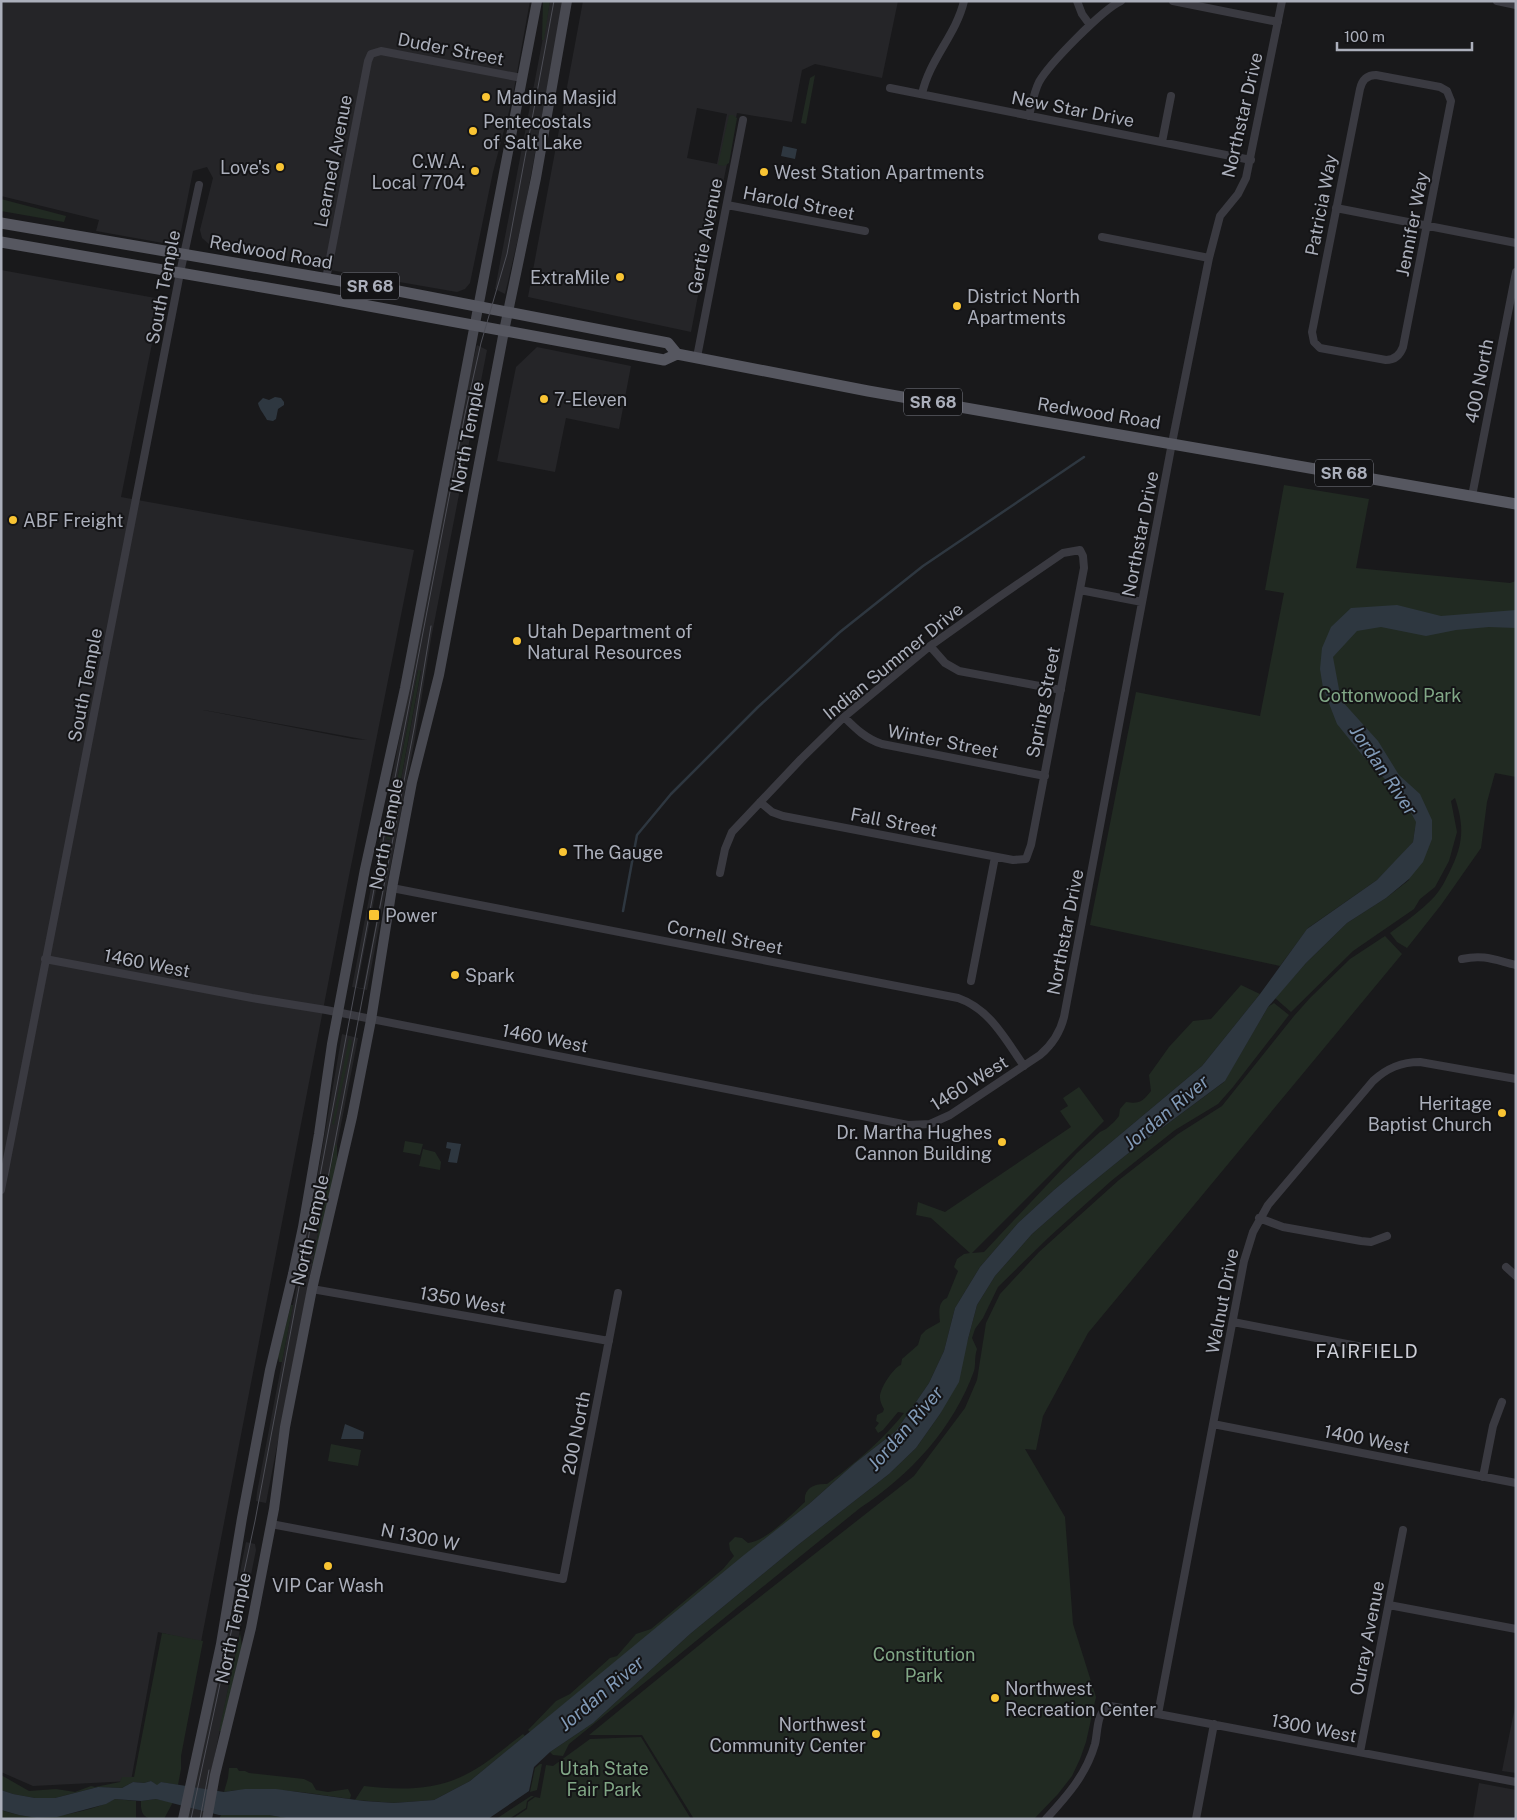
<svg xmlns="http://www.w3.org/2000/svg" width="1517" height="1820" viewBox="0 0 1517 1820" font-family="'Public Sans',sans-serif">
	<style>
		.built { fill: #252528; fill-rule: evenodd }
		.green { fill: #212a22 }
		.water { fill: #2e3740 }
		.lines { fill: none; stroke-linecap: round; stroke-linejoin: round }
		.stream { stroke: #2e3740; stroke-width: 2.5 }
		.street { stroke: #3a3a41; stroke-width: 8 }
		.secondary { stroke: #484951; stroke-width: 10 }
		.primary { stroke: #565760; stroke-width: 11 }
		.tram { stroke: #4d4e56; stroke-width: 1 }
		.poi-dot { fill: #f9c433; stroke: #141416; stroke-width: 2 }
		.labels { text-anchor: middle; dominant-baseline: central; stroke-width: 4; stroke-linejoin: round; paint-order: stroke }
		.shield { fill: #141416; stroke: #7e808a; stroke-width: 1 }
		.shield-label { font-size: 16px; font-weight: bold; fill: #abafbb }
		.street-label { font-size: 18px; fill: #abafbb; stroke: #141416 }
		.poi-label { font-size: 18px; fill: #abafbb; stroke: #141416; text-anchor: start }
		.park-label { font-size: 18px; fill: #81a786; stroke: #141416 }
		.water-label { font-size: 19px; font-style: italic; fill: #819ab7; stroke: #141416 }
		.neighbourhood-label { font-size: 19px; letter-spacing: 1px; fill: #ccced7; stroke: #141416 }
	</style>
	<rect width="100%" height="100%" fill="#19191b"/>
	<path class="built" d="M1 1H530L512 100 493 172 470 283 465 289 457 292 307 266 273 257 211 246 202 238 200 230 213 178 207 167 193 171 179 241 174 245 96 231 99 220 1 196Z
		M550 1H563L524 213 505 294 495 289Z
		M583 1H898L882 78 815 64 802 70 792 122 737 113 715 224 709 238 691 332 528 297ZM697 108 727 114 717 164 687 158Z
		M1 270 161 299 121 497 414 550 345 896 201 1642 158 1632 131 1781 33 1786 1 1772ZM203 710H204L367 740 353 739Z
		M477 345 487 350 431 639 415 738 367 990 352 987 466 389ZM418 670 421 671 390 840 386 839ZM385 845 391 846 363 988H360L357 987Z
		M537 347 631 366 619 429 566 418 555 472 497 461 516 367Z
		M342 1034 358 1038 337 1145 335 1146 266 1503 256 1501 257 1492 315 1190Z
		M246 1542 255 1544 256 1550 202 1819H187L226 1642Z
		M1516 1702V1773L1502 1771Z
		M1479 1783 1516 1790V1819H1473Z"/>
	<path class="green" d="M543 1H550L544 40H542Z
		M815 75 806 124 801 123 810 78Z
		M729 115H733L737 118 729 163 724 166 718 165Z
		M1 199 66 216 64 222 1 211Z
		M1284 485 1369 499 1356 568 1510 583 1516 581V777L1495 773 1487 802 1481 848 1441 905 1407 948 1397 942 1390 933C1405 922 1422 910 1435 896 1441 889 1445 881 1449 873 1463 845 1465 828 1455 798L1451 801 1457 832 1449 861 1435 887 1420 899 1414 909 1353 951 1291 1012 1275 998 1306 963 1347 923 1386 898 1409 880 1416 822 1413 842 1397 860 1377 880 1308 928 1280 966 1090 925 1136 692 1260 716 1284 593 1265 590Z
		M418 670H421L390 840 386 839Z
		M1385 936 1402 954 1088 1333 1043 1416 1036 1450 1025 1449 1065 1517 1073 1624 1096 1697 1086 1742 1080 1759 1072 1776 1058 1794 1034 1819H694L642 1735H589L719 1629 914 1476 965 1408 977 1380 986 1323 1000 1294 1039 1252 1119 1180 1178 1134 1222 1106 1294 1016 1310 998 1350 959Z
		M1241 985 1260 994 1202 1066 1054 1190 1018 1223 980 1267 955 1308 944 1351 929 1383 896 1431 855 1463 809 1504 530 1732 528 1730 556 1701 570 1694 610 1658 617 1656 636 1634 651 1629 723 1569 734 1556 730 1550 729 1543 735 1537 742 1538 748 1543C765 1542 792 1514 805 1502 803 1488 815 1483 827 1484 852 1466 885 1438 904 1413L898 1412 883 1430 878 1433 875 1428 879 1423 876 1421 877 1415 883 1412 884 1409C882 1406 880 1401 880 1398 879 1389 894 1367 901 1365L902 1359 918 1345 921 1335 926 1330 940 1322C939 1313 938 1301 947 1298L958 1271 954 1267 957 1259 964 1254 970 1253 931 1218 916 1215 918 1202 945 1212 1071 1127 1060 1111 1068 1106 1063 1098 1079 1087 1104 1121 972 1253 984 1252 1077 1153 1100 1132 1106 1129 1114 1122 1119 1116 1120 1109 1126 1102C1140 1104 1142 1102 1151 1091L1149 1075 1169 1047 1193 1021 1211 1019Z
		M1274 1003 1289 1015 1233 1087 1218 1104 1175 1130 1111 1181 1048 1238 998 1287 983 1318 975 1329 972 1338 977 1349C974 1358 976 1365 974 1371 953 1429 910 1475 860 1508L569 1744 563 1756 553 1755 550 1752 593 1723 690 1634 798 1545 889 1474 916 1448 940 1414 968 1339 977 1305 995 1276 1032 1234 1073 1198 1131 1151 1224 1082 1268 1007Z
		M349 1038 352 1041 334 1125 332 1124Z
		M405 1141 423 1144 420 1155 403 1152Z
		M335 1145H337V1164L313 1265H312Z
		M423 1149 435 1152 441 1162 440 1170 419 1166Z
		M291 1305H293L282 1362H279L278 1356Z
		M331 1444 361 1450 358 1466 328 1461Z
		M162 1633 203 1641 181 1756V1769L178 1785 161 1782 157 1786 151 1781 144 1783 133 1782 122 1788 98 1787 55 1798H35L13 1794 1 1790V1775L29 1791 56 1789 75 1792 91 1786 95 1787 120 1782 122 1777H134Z
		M240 1633 242 1646 221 1731H219Z
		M523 1734 525 1736 470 1781 434 1800 394 1803 355 1800 364 1786C397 1790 432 1791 463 1776 485 1766 504 1748 523 1734Z
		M641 1737 691 1819H512L527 1809 528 1802 535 1797 540 1798 546 1765 553 1766 590 1739Z
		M540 1764H542L537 1790 530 1792 535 1768Z
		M229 1768H237L239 1771H245L249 1773 304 1779 312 1783 316 1790 328 1792 348 1789 351 1795 350 1799C307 1793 266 1785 224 1792L228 1778Z
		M531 1796H534L527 1801 526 1808 509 1819H496Z
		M115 1799 136 1801V1818L1 1819V1810C30 1820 53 1818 82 1811 93 1808 104 1805 115 1799Z
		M156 1799 173 1802 164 1819C149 1819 140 1820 141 1801Z
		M221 1815H269L293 1819H219Z"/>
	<path class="water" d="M783 146 797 149 795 159 781 156Z
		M275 397 281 398 284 402V405L278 409 276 419 273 421 267 420C264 414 259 409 258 403L263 398 269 400Z
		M1397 605 1441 616 1516 610V628L1489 627 1456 630 1426 636 1381 627 1357 631 1333 657 1341 700 1378 741 1399 775 1420 794 1432 820V839L1423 862 1409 879 1386 898 1347 923 1306 963 1268 1007 1225 1081 1131 1151 1073 1198 1032 1234 995 1276 977 1305 968 1339 959 1382 940 1414 916 1448 889 1474 798 1545 690 1634 593 1723 550 1752 534 1767 529 1791 488 1819H291L269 1815H219L156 1799 141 1801 115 1799 106 1804 57 1817 37 1818 19 1815 1 1810V1790L13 1794 35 1798H55L98 1787 122 1788 133 1782 144 1783 151 1781 157 1785 161 1782 224 1792 245 1789H276L364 1801 394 1803 434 1800 470 1781 744 1555 809 1504 855 1463 896 1431 929 1383 944 1351 955 1308 980 1267 1018 1223 1054 1190 1202 1066 1260 994 1307 929 1377 880 1413 842 1416 822 1403 798 1363 756 1337 724 1323 688 1320 669 1322 648 1331 627 1351 608Z
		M447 1142 461 1144 457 1163 448 1162 451 1149 446 1148Z
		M345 1424 364 1432 363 1439H341Z"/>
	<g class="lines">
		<path class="stream" d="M623 911 637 835 671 794 758 707 840 632 923 566 1084 457"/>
		<path class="street" d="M1077 1 1082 14 1090 25
			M1173 1 1278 22
			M1497 1 1516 5
			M1376 75 1440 87 1447 91 1451 101 1403 347C1400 355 1395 360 1386 360L1320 348 1314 342 1312 332 1360 89C1362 80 1367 75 1376 75Z
			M890 88 1251 160
			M922 94C929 60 956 35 964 1
			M1029 116C1032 104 1034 92 1039 82 1049 64 1103 9 1121 1
			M1162 142 1171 96
			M727 205 865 231
			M1336 208 1516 243
			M1102 237 1209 258
			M326 279 368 61 371 54 381 51 522 78
			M697 357 743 120
			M1472 496 1516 272
			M1080 590 1142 602
			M930 646 945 663 959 671 1061 690
			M844 717C855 728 866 739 882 744L1045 776
			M720 873 725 849 732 832 801 759 844 717 930 646 996 599 1063 553 1080 550 1083 556 1084 568 1031 845 1026 859 1013 860 783 816 772 812 760 802
			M392 888 958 998C990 1009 1005 1039 1024 1066
			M45 959 252 998 326 1010 908 1125 930 1124 950 1115 1040 1055C1053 1044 1060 1033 1064 1017L1172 443 1209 258 1220 216 1238 194 1246 178 1282 1
			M1462 959C1484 954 1495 960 1516 965
			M971 981 995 857
			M1 1190 180 273 199 185
			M1259 1218 1283 1227 1361 1241 1371 1242 1387 1236
			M1506 1267 1516 1276
			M312 1289 609 1341
			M1233 1322 1378 1350
			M1213 1424 1516 1483
			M1483 1477 1493 1426 1502 1402
			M271 1524 563 1579 618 1293
			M1389 1605 1516 1629
			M1158 1714 1244 1261 1253 1232 1268 1205 1373 1081C1387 1068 1401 1062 1420 1062L1516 1079
			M1360 1752 1403 1530
			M1046 1819C1067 1796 1086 1775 1095 1744 1098 1732 1096 1711 1110 1706L1158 1714 1516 1782
			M1196 1819 1214 1724"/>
		<path class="secondary" d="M183 1819 221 1644 242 1518 270 1370 293 1274 303 1227 319 1134 332 1044 365 869 405 688 537 1
			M207 1819 215 1775 251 1628 274 1509 285 1427 312 1289 352 1117 371 1020 392 888 412 782 439 675 504 331 536 178 567 1"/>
		<path class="primary" d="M1 223 393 290 668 343 677 354 868 391 1516 504
			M1 242 320 297 664 360 677 354"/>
		<path class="tram" d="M324 1199 414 729 431 626
			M191 1819 255 1521 394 783 465 414 481 343 507 254 554 1
			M200 1819 209 1770"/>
	</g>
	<g class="poi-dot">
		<circle cx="486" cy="97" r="5"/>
		<circle cx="473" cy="131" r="5"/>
		<circle cx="280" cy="167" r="5"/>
		<circle cx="475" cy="171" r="5"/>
		<circle cx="764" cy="172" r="5"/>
		<circle cx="620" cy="277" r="5"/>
		<circle cx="957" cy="306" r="5"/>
		<circle cx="544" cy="399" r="5"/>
		<circle cx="13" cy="520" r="5"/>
		<circle cx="517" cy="641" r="5"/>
		<circle cx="563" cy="852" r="5"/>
		<rect x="368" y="909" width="12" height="12" rx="2.5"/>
		<circle cx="455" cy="975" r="5"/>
		<circle cx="1502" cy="1113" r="5"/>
		<circle cx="1002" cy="1142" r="5"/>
		<circle cx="328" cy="1566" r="5"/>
		<circle cx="995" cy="1698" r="5"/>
		<circle cx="876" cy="1734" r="5"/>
	</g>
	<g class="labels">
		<g class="shield">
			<rect x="341" y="272.5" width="58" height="27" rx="4"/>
			<rect x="904" y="388.5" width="58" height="27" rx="4"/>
			<rect x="1315" y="459.5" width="58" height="27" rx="4"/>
		</g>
		<g class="shield-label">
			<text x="370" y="286">SR 68</text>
			<text x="933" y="402">SR 68</text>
			<text x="1344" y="473">SR 68</text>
		</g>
		<g class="street-label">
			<text transform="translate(451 49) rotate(11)">Duder Street</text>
			<text transform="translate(1073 109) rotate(11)">New Star Drive</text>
			<text transform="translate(1242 115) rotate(-77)">Northstar Drive</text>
			<text transform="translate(333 161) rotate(-79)">Learned Avenue</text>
			<text transform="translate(799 203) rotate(11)">Harold Street</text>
			<text transform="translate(1321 205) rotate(-79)">Patricia Way</text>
			<text transform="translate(1412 224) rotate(-79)">Jennifer Way</text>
			<text transform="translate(705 236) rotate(-79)">Gertie Avenue</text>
			<text transform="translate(271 252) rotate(10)">Redwood Road</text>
			<text transform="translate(163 287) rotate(-79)">South Temple</text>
			<text transform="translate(1479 381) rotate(-79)">400 North</text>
			<text transform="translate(1099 413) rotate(9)">Redwood Road</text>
			<text transform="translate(467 437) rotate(-79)">North Temple</text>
			<text transform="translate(1140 534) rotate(-79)">Northstar Drive</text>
			<text transform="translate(893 661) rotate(-39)">Indian Summer Drive</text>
			<text transform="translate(85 685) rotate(-79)">South Temple</text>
			<text transform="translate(1043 702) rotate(-79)">Spring Street</text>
			<text transform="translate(943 741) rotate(11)">Winter Street</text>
			<text transform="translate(894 822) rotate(11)">Fall Street</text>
			<text transform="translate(386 834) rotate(-79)">North Temple</text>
			<text transform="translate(1065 932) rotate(-79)">Northstar Drive</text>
			<text transform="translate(725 937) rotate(11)">Cornell Street</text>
			<text transform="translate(147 963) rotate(11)">1460 West</text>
			<text transform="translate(545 1038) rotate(11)">1460 West</text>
			<text transform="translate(969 1083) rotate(-32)">1460 West</text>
			<text transform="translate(310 1230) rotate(-77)">North Temple</text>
			<text transform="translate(463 1300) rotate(10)">1350 West</text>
			<text transform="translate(1222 1301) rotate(-79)">Walnut Drive</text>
			<text transform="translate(576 1433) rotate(-79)">200 North</text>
			<text transform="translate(1367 1439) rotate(11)">1400 West</text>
			<text transform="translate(420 1537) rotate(11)">N 1300 W</text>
			<text transform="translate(233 1628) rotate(-78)">North Temple</text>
			<text transform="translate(1367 1638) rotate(-79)">Ouray Avenue</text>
			<text transform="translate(1314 1728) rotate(11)">1300 West</text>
		</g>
		<g class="poi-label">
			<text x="496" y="97">Madina Masjid</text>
			<text x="483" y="121">Pentecostals<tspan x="483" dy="21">of Salt Lake</tspan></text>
			<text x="465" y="161" text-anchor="end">C.W.A.<tspan x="465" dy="21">Local 7704</tspan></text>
			<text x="270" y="167" text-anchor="end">Love's</text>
			<text x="774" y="172">West Station Apartments</text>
			<text x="610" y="277" text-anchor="end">ExtraMile</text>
			<text x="967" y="296">District North<tspan x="967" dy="21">Apartments</tspan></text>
			<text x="554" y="399">7-Eleven</text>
			<text x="23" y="520">ABF Freight</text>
			<text x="527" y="631">Utah Department of<tspan x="527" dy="21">Natural Resources</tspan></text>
			<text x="573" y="852">The Gauge</text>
			<text x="385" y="915">Power</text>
			<text x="465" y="975">Spark</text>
			<text x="1492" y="1103" text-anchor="end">Heritage<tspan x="1492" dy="21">Baptist Church</tspan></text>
			<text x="992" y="1132" text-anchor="end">Dr. Martha Hughes<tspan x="992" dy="21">Cannon Building</tspan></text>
			<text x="328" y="1585" text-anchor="middle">VIP Car Wash</text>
			<text x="1005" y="1688">Northwest<tspan x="1005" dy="21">Recreation Center</tspan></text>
			<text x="866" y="1724" text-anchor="end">Northwest<tspan x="866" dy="21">Community Center</tspan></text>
		</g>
		<g class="park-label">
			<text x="1390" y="695">Cottonwood Park</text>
			<text x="924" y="1654">Constitution<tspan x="924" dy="21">Park</tspan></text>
			<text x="604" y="1768">Utah State<tspan x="604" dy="21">Fair Park</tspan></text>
		</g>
		<g class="water-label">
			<text transform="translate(1384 770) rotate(56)">Jordan River</text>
			<text transform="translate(1166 1112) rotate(-40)">Jordan River</text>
			<text transform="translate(905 1428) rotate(-49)">Jordan River</text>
			<text transform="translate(601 1693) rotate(-40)">Jordan River</text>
		</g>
		<g class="neighbourhood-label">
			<text x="1367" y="1351">FAIRFIELD</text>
		</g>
	</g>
	<rect width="1517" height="1820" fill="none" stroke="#abafbb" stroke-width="5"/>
	<path d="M1337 42v8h135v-8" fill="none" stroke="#abafbb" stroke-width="2.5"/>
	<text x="1344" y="42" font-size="15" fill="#abafbb" stroke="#141416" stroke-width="4" paint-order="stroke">100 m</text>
</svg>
